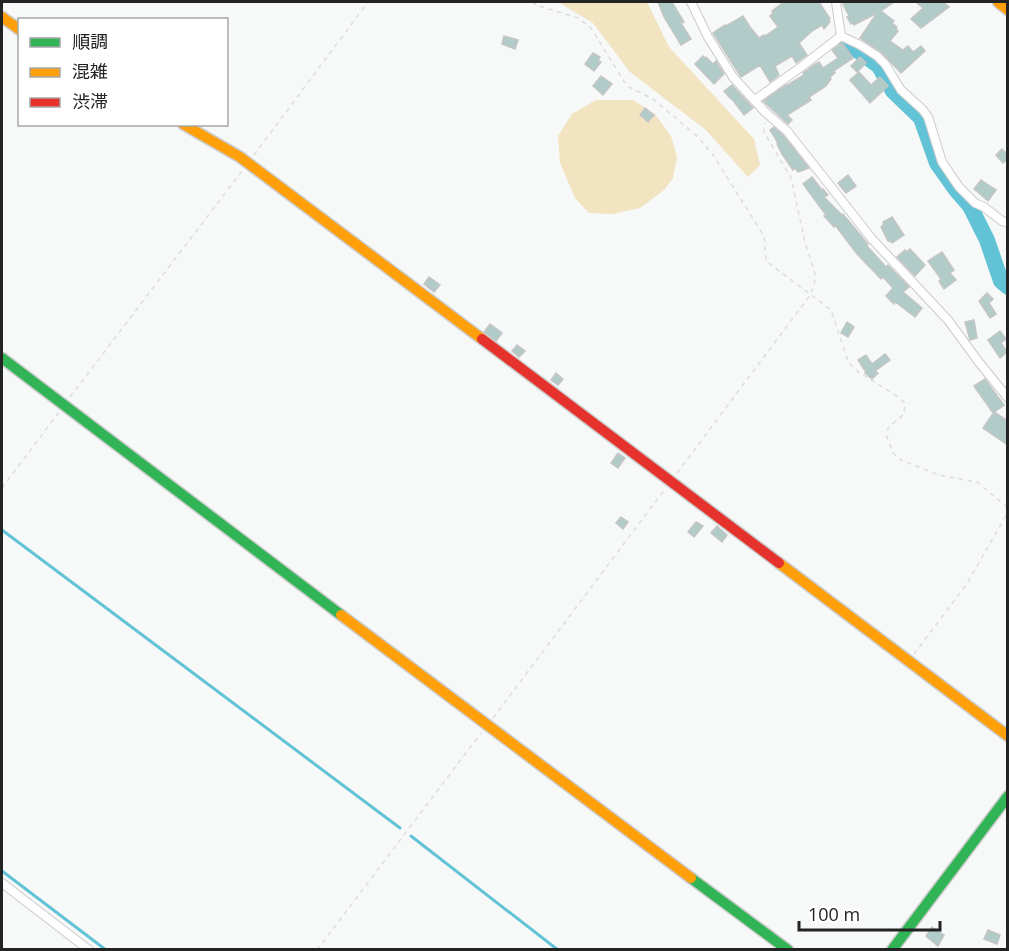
<svg xmlns="http://www.w3.org/2000/svg" width="1009" height="951" viewBox="0 0 1009 951" font-family="'Open Sans','Noto Sans JP',sans-serif">
	<style>
		.green { fill: #f2e3c1 }
		.lines { fill: none; stroke-linecap: round; stroke-linejoin: round }
		.stream { stroke: #62c3d7; stroke-width: 3 }
		.river { stroke: #62c3d7; stroke-width: 16 }
		.building { fill: #b1cbc8; stroke: #c4c5c5; stroke-width: 1.5 }
		.street-casing { stroke: #cacbca; stroke-width: 10 }
		.fast-casing { stroke: #cacbca; stroke-width: 13 }
		.slow-casing { stroke: #cacbca; stroke-width: 13 }
		.jam-casing { stroke: #cacbca; stroke-width: 13 }
		.path { stroke: #dcdddc; stroke-width: 1.5; stroke-dasharray: 4.5 4.5; stroke-linecap: butt }
		.street { stroke: #fefefe; stroke-width: 8 }
		.fast { stroke: #30b455; stroke-width: 10 }
		.slow { stroke: #ff9f0a; stroke-width: 10 }
		.jam { stroke: #e5322d; stroke-width: 10 }
	</style>
	<rect width="100%" height="100%" fill="#f7f9f8"/>
	<path class="green" d="M558 2H647L669 47 754 139 760 165 748 177 706 130 630 72 593 23Z
		M596 100H633L655 114 671 136 677 157 673 178 664 190 640 208 612 214 589 213 575 198 560 163 558 136 572 114Z"/>
	<g class="lines">
		<path class="stream" d="M2 530 400 828
			M411 836 558 950
			M2 871 106 950"/>
		<path class="river" d="M846 42 879 66 893 91 921 118 937 163 957 191 970 206 987 240 1001 281 1008 287"/>
	</g>
	<path class="building" d="M658 2H672L684 22 681 23 691 39 681 45 664 17Z
		M784 2H819L830 19 829 20 830 22 824 29 822 25 812 31 799 43 807 55 796 63 792 56 775 66 779 75 770 82 760 65 741 77 713 33 725 25 726 26 743 16 750 27 759 38 764 35 765 36 778 27 770 16 773 13 772 11Z
		M847 2H894L881 11 894 21 892 23 897 27 896 29 898 31 890 41 903 50 908 46 913 52 921 46 925 51 901 73 881 52 860 38 877 13 854 25 853 23 851 24 847 17 849 16 843 4Z
		M916 2H943L949 7 921 28 911 19 923 8Z
		M504 36 518 40 515 49 502 44Z
		M842 43 853 58 834 71 835 73 830 77 831 79 826 86 809 97 811 100 787 115 792 120 788 124 763 101 786 85V86L804 75 803 73 814 65 819 62 823 68 838 58 832 50Z
		M593 53 600 57 598 60 601 62 594 71 585 64Z
		M703 56 705 58 706 57 713 64 716 61 724 74 714 84 695 64Z
		M860 57 866 63 857 72 851 66Z
		M859 72 871 85 880 77 888 86 870 103 850 80Z
		M601 76 612 84 603 95 593 86Z
		M732 85 753 108 744 115 732 99H731L724 91Z
		M645 108 654 115 648 122 640 115Z
		M774 127 783 135 809 168 798 172 795 168 793 170 782 154 777 144 778 143 770 130Z
		M1002 149 1008 155V159L1003 163 996 155Z
		M848 175 856 186 846 193 838 183Z
		M812 177 822 190 823 189 828 195 824 197 842 215 843 214 868 244 867 246 886 267 888 265 909 287 903 292 922 308 915 317 898 304 895 302 894 304 886 296 893 288 883 277 881 279 857 254 835 225 834 227 824 216 826 215 803 184Z
		M981 180 996 190 988 201 974 189Z
		M892 217 904 235 892 243 890 240 888 241 881 227 884 224 883 222Z
		M910 249 925 265 915 276 897 257 905 250 906 252Z
		M942 252 954 270 950 273 956 280 944 289 939 281 941 279 928 261Z
		M429 277 440 285 434 292 424 284Z
		M987 293 993 299 989 303 996 314 990 318 979 301Z
		M974 320 977 338 970 340 965 322Z
		M847 322 854 327 848 337 841 333Z
		M490 324 502 333 496 341 484 332Z
		M1000 331 1006 339 1001 343 1007 352 1000 358 988 340Z
		M517 345 525 351 519 357 512 351Z
		M885 354 890 360 875 371 878 373 872 379 865 373 866 372 858 360 866 355 872 364Z
		M556 373 563 379 558 385 551 380Z
		M985 379 1004 405 993 413 974 386Z
		M994 412 1008 421V445L983 428Z
		M618 453 625 458 618 468 611 463Z
		M621 517 628 522 623 529 616 523Z
		M696 522 703 526 694 537 688 532Z
		M717 526 727 535 722 542 711 533Z
		M932 927 944 935 938 946 926 936Z
		M988 930 1000 935 997 944 984 939Z"/>
	<g class="lines">
		<g class="street-casing">
			<path id="street" d="M691 2 708 37 733 77 766 113 787 131 872 239 948 320 978 361 1008 398
				M836 2 841 36
				M841 36 860 45 877 56 885 64 901 90 923 110 928 117 942 162 959 187 975 203 984 207 1002 221 1008 223
				M755 100 801 67 841 36
				M2 883 89 950"/>
		</g>
		<g class="fast-casing">
			<path id="fast" d="M2 358 341 615
				M691 878 788 950
				M892 950 1008 796"/>
		</g>
		<g class="slow-casing">
			<path id="slow" d="M998 2 1008 10
				M2 17 20 30
				M183 124 240 157 482 339
				M779 563 1008 736
				M341 615 691 878"/>
		</g>
		<g class="jam-casing">
			<path id="jam" d="M482 339 779 563"/>
		</g>
		<path class="path" d="M532 2 539 6 578 18 591 28 627 86 653 99 698 137 713 155 764 236 766 261 831 310 848 361 854 369 898 397 905 403 904 414 888 428 887 437 893 453 901 460 939 475 977 482 1008 508
			M254 155 368 2
			M70 397 242 171
			M677 473 811 294 816 277 805 242 791 178 764 132 765 123
			M2 488 59 412
			M914 654 966 585 1008 512
			M493 718 665 489
			M317 950 481 733"/>
		<use href="#street" class="street"/>
		<use href="#fast" class="fast"/>
		<use href="#slow" class="slow"/>
		<use href="#jam" class="jam"/>
	</g>
	<rect width="1009" height="951" fill="none" stroke="#222322" stroke-width="6"/>
	<rect x="18" y="18" width="210" height="108" fill="#ffffff" stroke="#a7a7a7" stroke-width="1.5"/>
	<rect x="30" y="38" width="30" height="9" fill="#30b455" stroke="#a7a7a7" stroke-width="1.5"/>
	<text x="72" y="48" font-size="18" fill="#222322">順調</text>
	<rect x="30" y="68" width="30" height="9" fill="#ff9f0a" stroke="#a7a7a7" stroke-width="1.5"/>
	<text x="72" y="78" font-size="18" fill="#222322">混雑</text>
	<rect x="30" y="98" width="30" height="9" fill="#e5322d" stroke="#a7a7a7" stroke-width="1.5"/>
	<text x="72" y="108" font-size="18" fill="#222322">渋滞</text>
	<path d="M799 921v9h141v-9" fill="none" stroke="#222322" stroke-width="3"/>
	<text x="808" y="921" font-size="18" fill="#222322" stroke="#ffffff" stroke-width="4.5" paint-order="stroke">100 m</text>
</svg>
